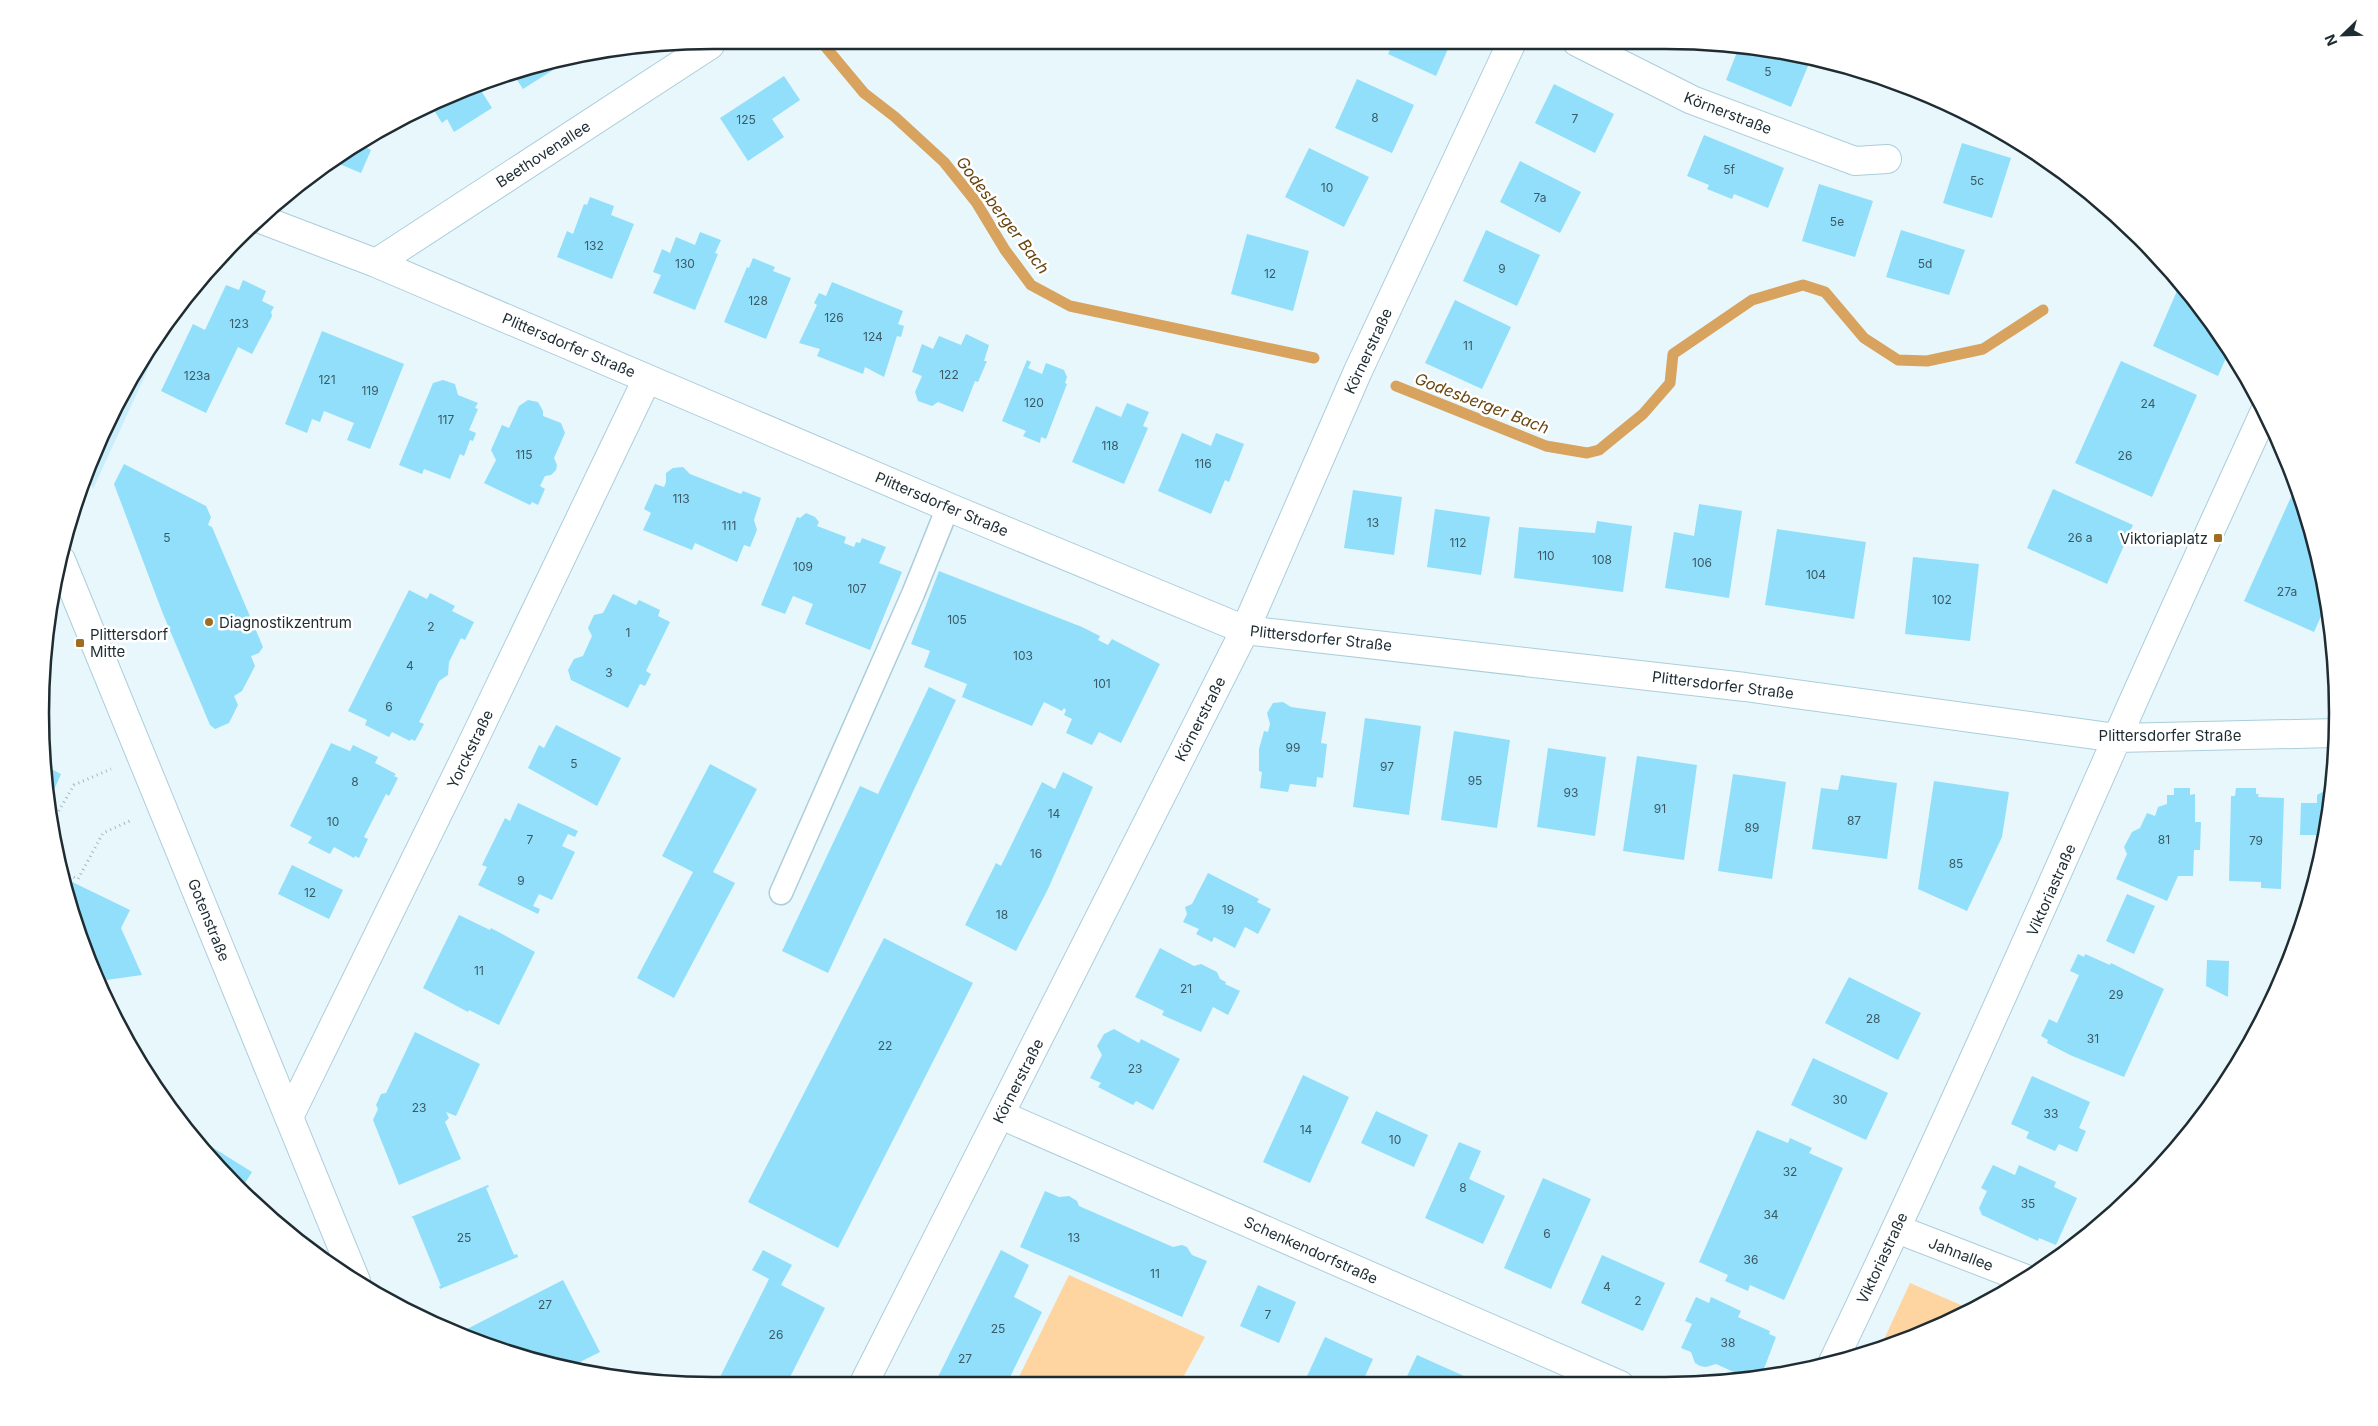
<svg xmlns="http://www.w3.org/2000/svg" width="2378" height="1426" viewBox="0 0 2378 1426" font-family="Inter,sans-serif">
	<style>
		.built { fill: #caeefc }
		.green { fill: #fed4a0 }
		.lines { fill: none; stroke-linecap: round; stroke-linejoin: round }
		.stream { stroke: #d7a35e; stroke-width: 11 }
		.building { fill: #91dffa }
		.service-casing { stroke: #aacedb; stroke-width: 25 }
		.minor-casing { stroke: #aacedb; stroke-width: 30 }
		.path { stroke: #a6b5ba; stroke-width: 3; stroke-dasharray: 1 4; stroke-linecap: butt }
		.service { stroke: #fff; stroke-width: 22 }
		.minor { stroke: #fff; stroke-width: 28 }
		.poi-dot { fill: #9f6d22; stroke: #fff; stroke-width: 2 }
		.labels { text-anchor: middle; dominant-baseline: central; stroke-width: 5; stroke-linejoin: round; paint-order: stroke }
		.number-label { font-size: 12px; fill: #3c5a65 }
		.street-label { font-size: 15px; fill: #1f2d33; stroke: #fff }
		.poi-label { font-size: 15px; fill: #1f2d33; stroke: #fff; text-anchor: start }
		.water-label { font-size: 16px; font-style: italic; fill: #694610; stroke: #fff }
		.rim { fill: none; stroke: #1f2d33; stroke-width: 2.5 }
	</style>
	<rect width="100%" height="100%" fill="#e8f7fc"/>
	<path class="built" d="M177 306 93 489 86 472 110 415Z"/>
	<path class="green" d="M1069 1275 1205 1337 1179 1385H1015Z
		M1910 1283 1970 1309 1881 1346Z"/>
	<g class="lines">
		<path class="stream" d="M824 45 864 93 895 117 944 162 976 202 1005 250 1031 285 1070 306 1314 358
			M1396 386 1546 446 1587 453 1599 450 1643 414 1670 383 1673 354 1752 300 1803 285 1825 292 1864 338 1898 360 1927 361 1983 349 2043 310"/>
	</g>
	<path class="building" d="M1451 42 1436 76 1388 54 1393 43Z
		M851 45H867L852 50Z
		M927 45H948L929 50Z
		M1739 47 1810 61 1791 107 1726 80Z
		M549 64 553 70 523 89 512 72Z
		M784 76 800 100 772 119 784 137 748 161 720 118Z
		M1357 79 1414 105 1392 153 1335 128Z
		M477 84 492 108 454 132 447 119 442 123 430 104Z
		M1554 84 1614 114 1595 153 1535 123Z
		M1704 135 1784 168 1768 208 1734 194 1732 199 1707 189 1709 185 1687 176Z
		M369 138 365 147 371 150 361 173 332 161Z
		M1962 143 2011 158 1992 218 1943 203Z
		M1309 148 1369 177 1344 227 1285 197Z
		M1520 161 1581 192 1560 233 1500 202Z
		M1819 184 1873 201 1855 257 1802 241Z
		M590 197 614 206 611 215 634 224 612 279 557 257 567 231 573 234 584 204 587 205Z
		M1486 230 1540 255 1517 306 1463 281Z
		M1901 230 1965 250 1949 295 1886 277Z
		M700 232 721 240 715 253 718 254 695 310 653 293 661 275 653 272 662 249 670 253 676 237 695 245Z
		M1247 234 1309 251 1293 311 1231 294Z
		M753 258 775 267 773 271 791 278 766 339 724 322 747 267 749 268Z
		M243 280 266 291 262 301 274 307 271 312 272 316 252 354 238 347 206 413 161 391 193 324 205 330 226 285 239 290Z
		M832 282 903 311 898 324 904 326 901 337 897 336 884 377 865 367 863 374 817 356 820 349 799 343 817 305 814 303 819 293 826 296Z
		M2180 284 2225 339 2230 349 2218 376 2153 346Z
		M1455 300 1511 327 1482 389 1425 363Z
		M322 331 404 364 370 449 347 440 354 423 324 411 320 422 312 419 307 433 285 424Z
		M966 334 989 345 984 361H987L978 382 975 381 963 412 938 402 932 406 918 401 915 392 922 376 912 372 922 344 933 349 939 336 961 345Z
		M1027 360 1031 362 1028 368 1042 374 1046 363 1064 370 1067 377 1065 383 1067 384 1046 439 1041 437 1040 443 1023 436 1026 431 1002 421Z
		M2121 361 2197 395 2152 497 2075 463Z
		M443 380 455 384 458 395 478 403 475 408 478 409 469 430 476 433 473 441 470 440 464 456 460 454 450 479 424 469 422 474 399 465 433 383Z
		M528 400 538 402 543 411V416L561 423 565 433 554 458 557 465 556 470 551 475 545 476 540 486 545 489 538 505 532 502 530 505 484 483 496 460 491 450 502 425 509 428 519 406Z
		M1127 403 1149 412 1143 426 1148 428 1124 484 1072 462 1096 406 1121 417Z
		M1182 433 1211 446 1216 433 1244 444 1229 482 1225 480 1211 514 1158 491Z
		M124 464 206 506 211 517 208 525 212 527 263 647 259 653 251 656 255 666 242 691 234 696 238 705 229 723 215 729 210 725 163 614 114 484Z
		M683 467 690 474 741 494 743 491 761 498 754 520 757 530 750 547 744 545 737 562 695 543 692 550 643 530 651 513 644 509 655 484 664 487 666 482V473L673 468Z
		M2296 486 2325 582 2327 603 2314 632 2244 601Z
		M2053 489 2133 525 2107 584 2027 548Z
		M1353 490 1402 497 1394 555 1344 548Z
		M1699 504 1742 511 1729 598 1665 588 1674 532 1694 536Z
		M1435 509 1490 517 1481 575 1427 567Z
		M806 513 815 517 819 522 817 526 846 537 844 543 854 547 856 542 860 543 862 538 886 547 879 563 902 572 870 650 805 624 813 604 793 596 785 614 761 605 797 517 800 518Z
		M1597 521 1632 526 1623 592 1514 578 1519 527 1595 533Z
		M1777 529 1866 542 1854 619 1765 605Z
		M1913 557 1979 564 1970 641 1905 634Z
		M939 571 1082 627 1100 636 1098 640 1108 645 1112 639 1160 664 1121 743 1099 732 1092 745 1066 733 1072 719 1064 715 1066 710 1064 708 1062 711 1044 702 1032 726 962 697 967 684 924 667 930 651 911 644Z
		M409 590 427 599 430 593 455 606 452 611 474 622 465 640 461 638 449 662 448 675 439 681 430 700 419 722 424 724 415 741 411 739 410 741 392 732 389 737 365 725 367 720 348 711Z
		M613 594 636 605 639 600 660 610 658 616 670 622 646 671 651 674 645 686 640 684 628 708 571 680 568 670 574 659 583 656 592 636 588 628 594 615 603 613Z
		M929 687 956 700 828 973 782 951 860 786 878 794Z
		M1283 702 1291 707 1326 712 1321 743 1327 744 1323 778 1317 777 1316 787 1290 784 1288 792 1260 788 1262 772 1259 771V749L1264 731 1268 732 1270 724 1267 713 1273 703Z
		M1365 718 1421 726 1409 815 1353 807Z
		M556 725 621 758 597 806 528 768 539 745 544 748Z
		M1454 731 1510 740 1497 828 1441 820Z
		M331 743 350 751 353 745 378 757 375 763 396 774 394 776 398 778 389 796 386 794 364 837 368 839 359 858 355 856 354 858 334 847 330 854 308 843 312 837 290 826Z
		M1548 748 1606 757 1595 836 1537 827Z
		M1637 756 1697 765 1684 860 1623 851Z
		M710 764 757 789 713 872 735 883 674 998 637 978 693 872 662 856Z
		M45 766 61 774 49 801Z
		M1063 772 1093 787 1048 889 1016 951 965 925 996 863 1001 866 1042 782 1055 789Z
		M1733 774 1786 782 1772 879 1718 871Z
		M1841 775 1897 783 1887 859 1812 849 1821 788 1838 790Z
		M1934 781 2009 792 2002 837 1967 911 1918 889Z
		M2174 788H2190V795L2195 794V822H2201L2200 850H2194L2193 876H2178L2167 901 2116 879 2127 854 2124 847 2132 832 2140 828 2147 813 2155 816 2158 807 2167 804V795H2174Z
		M2236 788H2256V794H2259L2258 797 2284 798 2281 889 2261 888V882L2229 881 2231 796H2235Z
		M2330 790 2325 845 2316 874V835H2300L2301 803H2317V795L2324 791Z
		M518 803 578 831 575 837 568 834 562 846 575 852 552 900 539 894 533 906 540 909 538 914 478 885 487 867 482 865 505 818 510 821Z
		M292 865 343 890 329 919 278 894Z
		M1208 873 1259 899 1257 902 1271 909 1258 934 1245 927 1235 948 1214 937 1212 942 1196 934 1199 929 1183 922 1187 914 1185 907 1192 904Z
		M62 877 130 910 121 928 142 975 99 981 76 930Z
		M2127 894 2155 906 2134 954 2106 941Z
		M459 915 490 930 491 928 535 952 499 1025 469 1010 468 1012 423 988Z
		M884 938 973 983 838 1248 748 1202Z
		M1160 948 1194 966 1201 964 1217 972 1220 979 1226 982 1225 984 1240 991 1228 1015 1213 1007 1201 1032 1162 1015 1164 1011 1135 997Z
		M2078 954 2084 957 2085 954 2110 965 2111 963 2164 989 2124 1077 2070 1055 2047 1043 2048 1040 2041 1036 2049 1019 2057 1023 2079 975 2070 971Z
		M2207 960 2229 961 2228 997 2206 986Z
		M1849 977 1921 1013 1898 1060 1825 1023Z
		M1114 1029 1139 1043 1141 1039 1180 1059 1153 1110 1136 1101 1133 1105 1098 1087 1101 1083 1090 1078 1102 1055 1097 1046 1104 1034Z
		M415 1032 480 1064 456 1116 446 1112 449 1118 445 1122 461 1159 399 1185 373 1120 378 1109 376 1105 381 1094 386 1093Z
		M1813 1058 1888 1093 1866 1140 1791 1105Z
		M1303 1075 1349 1097 1310 1183 1263 1162Z
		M2032 1076 2090 1102 2079 1128 2086 1131 2077 1152 2059 1144 2055 1151 2026 1138 2029 1132 2011 1124Z
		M1376 1111 1428 1135 1414 1167 1361 1143Z
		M1757 1130 1788 1143 1790 1138 1812 1148 1809 1153 1843 1168 1784 1300 1750 1285 1748 1291 1725 1281 1728 1275 1699 1262Z
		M1459 1142 1481 1151 1469 1179 1505 1196 1483 1244 1425 1218Z
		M207 1144 252 1172 240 1191 204 1151Z
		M1993 1165 2015 1175 2019 1165 2056 1182 2054 1187 2077 1198 2056 1245 2039 1238 2038 1241 1982 1215 1979 1208 1987 1191 1981 1188Z
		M1543 1178 1591 1199 1551 1289 1504 1268Z
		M488 1185 489 1187 486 1188 514 1255 517 1254 518 1257 440 1289 439 1286H441L413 1218 411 1217Z
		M1045 1191 1059 1197 1069 1196 1077 1201 1079 1206 1173 1247 1182 1245 1187 1247 1192 1255 1207 1261 1182 1317 1020 1247Z
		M763 1250 792 1265 781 1285 825 1308 786 1385H716L769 1279 752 1270Z
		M1001 1250 1029 1265 1014 1297 1042 1312 1012 1373 1006 1385H934Z
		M1602 1255 1665 1283 1643 1331 1581 1303Z
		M563 1280 600 1352 578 1363 580 1367 496 1350 472 1338 467 1329Z
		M1258 1285 1296 1302 1279 1343 1240 1326Z
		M1696 1297 1709 1303 1711 1297 1741 1311 1738 1317 1770 1331 1769 1334 1776 1337 1762 1374 1747 1378 1716 1364 1706 1367 1700 1366 1695 1363 1691 1352 1681 1348 1692 1324 1685 1321Z
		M1325 1337 1373 1359 1361 1385H1303Z
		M1417 1355 1473 1380 1471 1385H1403Z"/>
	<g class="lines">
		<g class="service-casing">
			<path id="service" d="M781 893 913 594 948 507"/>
		</g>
		<g class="minor-casing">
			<path id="minor" d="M1577 42 1692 100 1855 161 1887 159
				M263 220 376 263 948 507 1245 630 1745 687 2117 738 2336 733
				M376 263 710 45
				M61 560 356 1281
				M1001 1115 1620 1385
				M289 1117 470 748 647 379
				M1897 1229 2026 1279
				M1832 1364C1931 1158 2024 948 2117 738 2165 629 2215 521 2264 413
				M863 1385 1245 630 1358 371 1512 42"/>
		</g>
		<path class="path" d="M51 824 74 785 111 769
			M60 871 78 879 103 833 132 820"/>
		<use href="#service" class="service"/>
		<use href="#minor" class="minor"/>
	</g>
	<g class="poi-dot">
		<rect x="2213" y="533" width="10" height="10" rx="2.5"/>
		<circle cx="209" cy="622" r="5"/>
		<rect x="75" y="638" width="10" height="10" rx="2.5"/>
	</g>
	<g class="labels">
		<g class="number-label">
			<text x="1768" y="71">5</text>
			<text x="1375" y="117">8</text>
			<text x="1575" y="118">7</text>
			<text x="746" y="119">125</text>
			<text x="1729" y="169">5f</text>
			<text x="1977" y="180">5c</text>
			<text x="1327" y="187">10</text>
			<text x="1540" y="197">7a</text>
			<text x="1837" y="221">5e</text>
			<text x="594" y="245">132</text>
			<text x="685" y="263">130</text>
			<text x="1925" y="263">5d</text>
			<text x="1502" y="268">9</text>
			<text x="1270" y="273">12</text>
			<text x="758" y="300">128</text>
			<text x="834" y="317">126</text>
			<text x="239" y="323">123</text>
			<text x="873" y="336">124</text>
			<text x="1468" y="345">11</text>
			<text x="949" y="374">122</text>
			<text x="197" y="375">123a</text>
			<text x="327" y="379">121</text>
			<text x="370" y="390">119</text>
			<text x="1034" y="402">120</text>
			<text x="2148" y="403">24</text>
			<text x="446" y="419">117</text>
			<text x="1110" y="445">118</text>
			<text x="524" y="454">115</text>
			<text x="2125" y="455">26</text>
			<text x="1203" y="463">116</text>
			<text x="681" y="498">113</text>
			<text x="1373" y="522">13</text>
			<text x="729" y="525">111</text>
			<text x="167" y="537">5</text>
			<text x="2080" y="537">26 a</text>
			<text x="1458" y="542">112</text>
			<text x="1546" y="555">110</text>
			<text x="1602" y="559">108</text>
			<text x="1702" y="562">106</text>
			<text x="803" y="566">109</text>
			<text x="1816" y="574">104</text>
			<text x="857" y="588">107</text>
			<text x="2287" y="591">27a</text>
			<text x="1942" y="599">102</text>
			<text x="957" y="619">105</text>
			<text x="431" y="626">2</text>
			<text x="628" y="632">1</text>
			<text x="1023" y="655">103</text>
			<text x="410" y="665">4</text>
			<text x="609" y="672">3</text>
			<text x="1102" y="683">101</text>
			<text x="389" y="706">6</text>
			<text x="1293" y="747">99</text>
			<text x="574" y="763">5</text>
			<text x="1387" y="766">97</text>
			<text x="1475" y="780">95</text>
			<text x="355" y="781">8</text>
			<text x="1571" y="792">93</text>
			<text x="1660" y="808">91</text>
			<text x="1054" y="813">14</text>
			<text x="1854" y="820">87</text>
			<text x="333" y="821">10</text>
			<text x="1752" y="827">89</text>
			<text x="530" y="839">7</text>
			<text x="2164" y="839">81</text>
			<text x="2256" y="840">79</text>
			<text x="1036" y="853">16</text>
			<text x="1956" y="863">85</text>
			<text x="521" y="880">9</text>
			<text x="310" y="892">12</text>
			<text x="1228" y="909">19</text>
			<text x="1002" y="914">18</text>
			<text x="479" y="970">11</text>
			<text x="1186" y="988">21</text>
			<text x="2116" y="994">29</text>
			<text x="1873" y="1018">28</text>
			<text x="2093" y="1038">31</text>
			<text x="885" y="1045">22</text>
			<text x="1135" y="1068">23</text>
			<text x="1840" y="1099">30</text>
			<text x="419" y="1107">23</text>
			<text x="2051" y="1113">33</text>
			<text x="1306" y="1129">14</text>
			<text x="1395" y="1139">10</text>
			<text x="1790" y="1171">32</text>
			<text x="1463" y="1187">8</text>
			<text x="2028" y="1203">35</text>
			<text x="1771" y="1214">34</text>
			<text x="1547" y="1233">6</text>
			<text x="464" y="1237">25</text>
			<text x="1074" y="1237">13</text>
			<text x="1751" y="1259">36</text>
			<text x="1155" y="1273">11</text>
			<text x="1607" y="1286">4</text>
			<text x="1638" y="1300">2</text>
			<text x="545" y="1304">27</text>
			<text x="1268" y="1314">7</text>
			<text x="998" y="1328">25</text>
			<text x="776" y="1334">26</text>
			<text x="1728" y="1342">38</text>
			<text x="965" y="1358">27</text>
		</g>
		<g class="street-label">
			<text transform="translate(1728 113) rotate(21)">Körnerstraße</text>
			<text transform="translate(543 154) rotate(-33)">Beethovenallee</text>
			<text transform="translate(569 345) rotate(23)">Plittersdorfer Straße</text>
			<text transform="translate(1368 351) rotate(-65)">Körnerstraße</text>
			<text transform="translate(942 504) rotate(23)">Plittersdorfer Straße</text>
			<text transform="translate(1321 638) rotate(6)">Plittersdorfer Straße</text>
			<text transform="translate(1723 685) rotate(7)">Plittersdorfer Straße</text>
			<text transform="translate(1200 719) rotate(-63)">Körnerstraße</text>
			<text x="2170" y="735">Plittersdorfer Straße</text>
			<text transform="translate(470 749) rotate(-64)">Yorckstraße</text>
			<text transform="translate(2051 890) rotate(-66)">Viktoriastraße</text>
			<text transform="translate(209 920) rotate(68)">Gotenstraße</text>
			<text transform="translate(1018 1081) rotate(-63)">Körnerstraße</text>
			<text transform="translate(1311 1250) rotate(24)">Schenkendorfstraße</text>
			<text transform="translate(1961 1254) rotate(21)">Jahnallee</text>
			<text transform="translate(1882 1258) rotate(-65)">Viktoriastraße</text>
		</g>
		<g class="poi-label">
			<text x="2208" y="538" text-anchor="end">Viktoriaplatz</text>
			<text x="219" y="622">Diagnostikzentrum</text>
			<text x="90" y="634">Plittersdorf<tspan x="90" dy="17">Mitte</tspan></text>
		</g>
		<g class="water-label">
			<text transform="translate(1003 215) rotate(53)">Godesberger Bach</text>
			<text transform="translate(1482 403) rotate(21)">Godesberger Bach</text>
		</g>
	</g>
	<path d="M0 0H2378V1426H0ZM713 49H1665A664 664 0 0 1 2329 713V713A664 664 0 0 1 1665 1377H713A664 664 0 0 1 49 713V713A664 664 0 0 1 713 49Z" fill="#fff" fill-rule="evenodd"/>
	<path class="rim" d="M713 49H1665A664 664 0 0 1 2329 713V713A664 664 0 0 1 1665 1377H713A664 664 0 0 1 49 713V713A664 664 0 0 1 713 49Z"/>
	<g transform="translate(2343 35) rotate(247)" stroke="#ffffff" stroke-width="4" paint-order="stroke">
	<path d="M0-4L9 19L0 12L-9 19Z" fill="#1f2d33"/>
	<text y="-8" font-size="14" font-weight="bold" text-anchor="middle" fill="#1f2d33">N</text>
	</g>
</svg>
